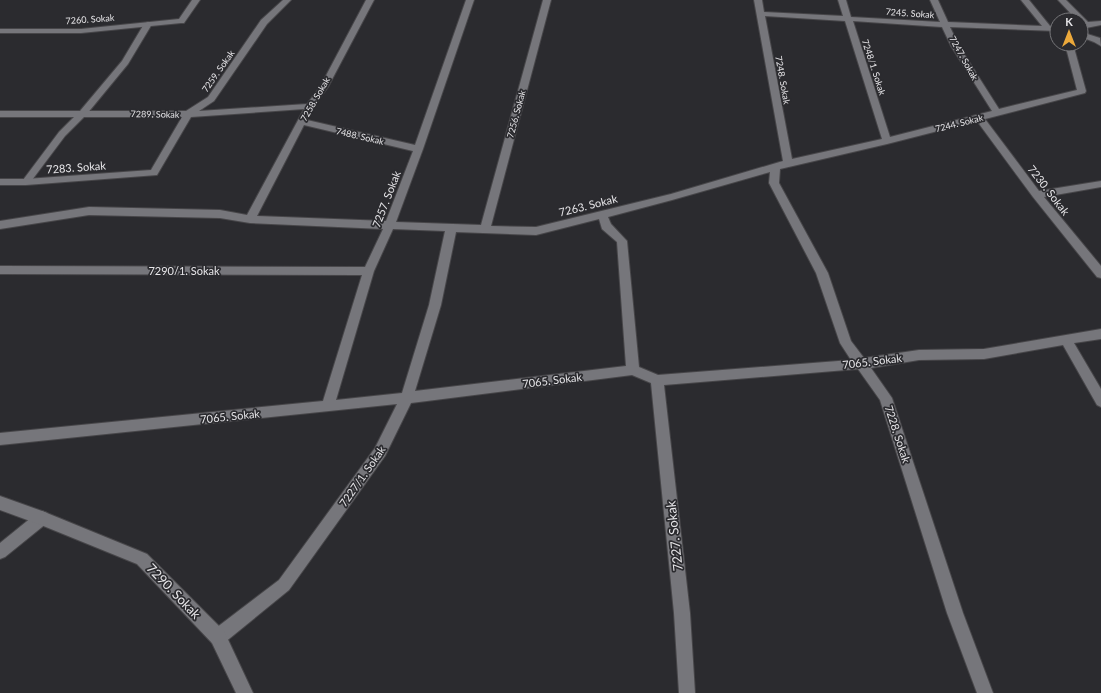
<svg xmlns="http://www.w3.org/2000/svg" width="1101" height="693" viewBox="0 0 1101 693" font-family="Lato,sans-serif">
	<style>
		.lines { fill: none; stroke-linecap: round; stroke-linejoin: round }
		.lane-casing { stroke: #474649; stroke-width: 2 }
		.street-casing { stroke: #474649; stroke-width: 2 }
		.secondary-casing { stroke: #474649; stroke-width: 2 }
		.lane { fill: #76767b; fill-rule: evenodd }
		.street { fill: #76767b; fill-rule: evenodd }
		.secondary { fill: #76767b; fill-rule: evenodd }
		.labels { text-anchor: middle; dominant-baseline: central; stroke-width: 3.5; stroke-linejoin: round; paint-order: stroke }
		.far-street-label { font-size: 9px; fill: #e7e6e9; stroke: #2b2b2f }
		.street-label { font-size: 11px; fill: #e7e6e9; stroke: #2b2b2f }
		.near-street-label { font-size: 13px; fill: #e7e6e9; stroke: #2b2b2f }
	</style>
	<rect width="100%" height="100%" fill="#2b2b2f"/>
	<g class="lines">
		<g class="lane-casing">
			<path id="lane" d="M148 22 152 24 128 64 86 115 65 136 29 184H23L22 182 23 180 59 132 80 111 122 61 144 24Z"/>
		</g>
		<g class="street-casing">
			<path id="street" d="M192 0H200L184 23H181L81 33H0V29H81L179 19Z
				M283 0H291L267 24 214 101 199 111 307 104 320 87 366 0H374L328 87 314 106 307 120 415 145 466 0H474L423 149 396 222 481 225 543 0H551L491 226 536 227 671 194 783 161 754 0H762L764 12 843 16 838 0H846L851 17 940 22 930 0H938L948 22 1042 26 1021 0H1029L1050 26 1057 27V31L950 27 959 46 999 109 1077 90 1065 44H1073L1086 91 1085 93 985 119 1039 191 1101 181V187L1044 197 1101 266V278L1097 277 1033 197 977 121 887 144 780 169 779 183 828 273 851 341 864 358 919 350 984 349 1101 329V339L1074 343 1101 389V407L1097 405 1063 345 984 359 919 360 871 368 892 398 963 613 993 693H977L947 613 880 400 858 369 664 385 690 613 695 693H679L674 613 651 383 632 375 411 403 385 456 289 590 224 643 218 645 212 643 210 637 212 631 279 580 375 448 397 404 0 445V433L323 401 362 275 0 274V266L365 267 383 229 250 223 220 218 89 215 0 229V221L89 207 220 210 247 215 304 109 191 117 157 175 26 185H0V179H26L151 170 182 117H0V111H186L208 97 261 20ZM765 16 845 21 882 139 792 159ZM853 21 942 27 951 46 992 111 890 137ZM304 125 413 151 386 221 257 216ZM770 172 769 183 816 273 840 343 851 360 658 375 639 367 627 241 611 224 608 217 672 200ZM599 219 602 229 617 242 626 366 415 391 441 305 456 232 536 235ZM393 229 445 231 429 305 402 393 336 400 374 271Z
				M1058 0H1066L1088 22 1101 21V25L1081 29V20H1077Z
				M1081 32 1100 38 1101 46 1094 42 1081 37Z
				M42 511 47 513 49 518 47 523 5 557 0 559V543L37 513Z"/>
		</g>
		<g class="secondary-casing">
			<path id="secondary" d="M0 496 42 511 147 554 224 631 253 693H236L212 643 137 564 41 525 0 510Z"/>
		</g>
		<use href="#lane" class="lane"/>
		<use href="#street" class="street"/>
		<use href="#secondary" class="secondary"/>
	</g>
	<g class="labels">
		<g class="far-street-label">
			<text transform="translate(910 13) rotate(4)">7245. Sokak</text>
			<text transform="translate(90 19) rotate(-4)">7260. Sokak</text>
			<text transform="translate(964 58) rotate(61)">7247. Sokak</text>
			<text transform="translate(874 67) rotate(72)">7248/1. Sokak</text>
			<text transform="translate(218 71) rotate(-55)">7259. Sokak</text>
			<text transform="translate(783 80) rotate(80)">7248. Sokak</text>
			<text transform="translate(315 99) rotate(-60)">7258. Sokak</text>
			<text transform="translate(155 114) rotate(1)">7289. Sokak</text>
			<text transform="translate(516 114) rotate(-75)">7256. Sokak</text>
			<text transform="translate(959 123) rotate(-14)">7244. Sokak</text>
			<text transform="translate(360 136) rotate(13)">7488. Sokak</text>
		</g>
		<g class="street-label">
			<text transform="translate(76 167) rotate(-4)">7283. Sokak</text>
			<text transform="translate(1049 190) rotate(52)">7230. Sokak</text>
			<text transform="translate(386 199) rotate(-69)">7257. Sokak</text>
			<text transform="translate(588 205) rotate(-14)">7263. Sokak</text>
			<text x="184" y="270">7290/1. Sokak</text>
			<text transform="translate(872 361) rotate(-7)">7065. Sokak</text>
			<text transform="translate(552 380) rotate(-7)">7065. Sokak</text>
			<text transform="translate(230 416) rotate(-6)">7065. Sokak</text>
			<text transform="translate(898 434) rotate(72)">7228. Sokak</text>
			<text transform="translate(362 476) rotate(-55)">7227/1. Sokak</text>
		</g>
		<g class="near-street-label">
			<text transform="translate(674 536) rotate(-96)">7227. Sokak</text>
			<text transform="translate(174 591) rotate(46)">7290. Sokak</text>
		</g>
	</g>
	<g transform="translate(1069 32)"><circle r="19" fill="#2b2b2f" stroke="#767679"/>
	<path d="M0-3L7 15L0 10L-7 15Z" fill="#eca93b"/>
	<text y="-6" font-size="11" font-weight="bold" text-anchor="middle" fill="#e7e6e9">K</text>
	</g>
</svg>
